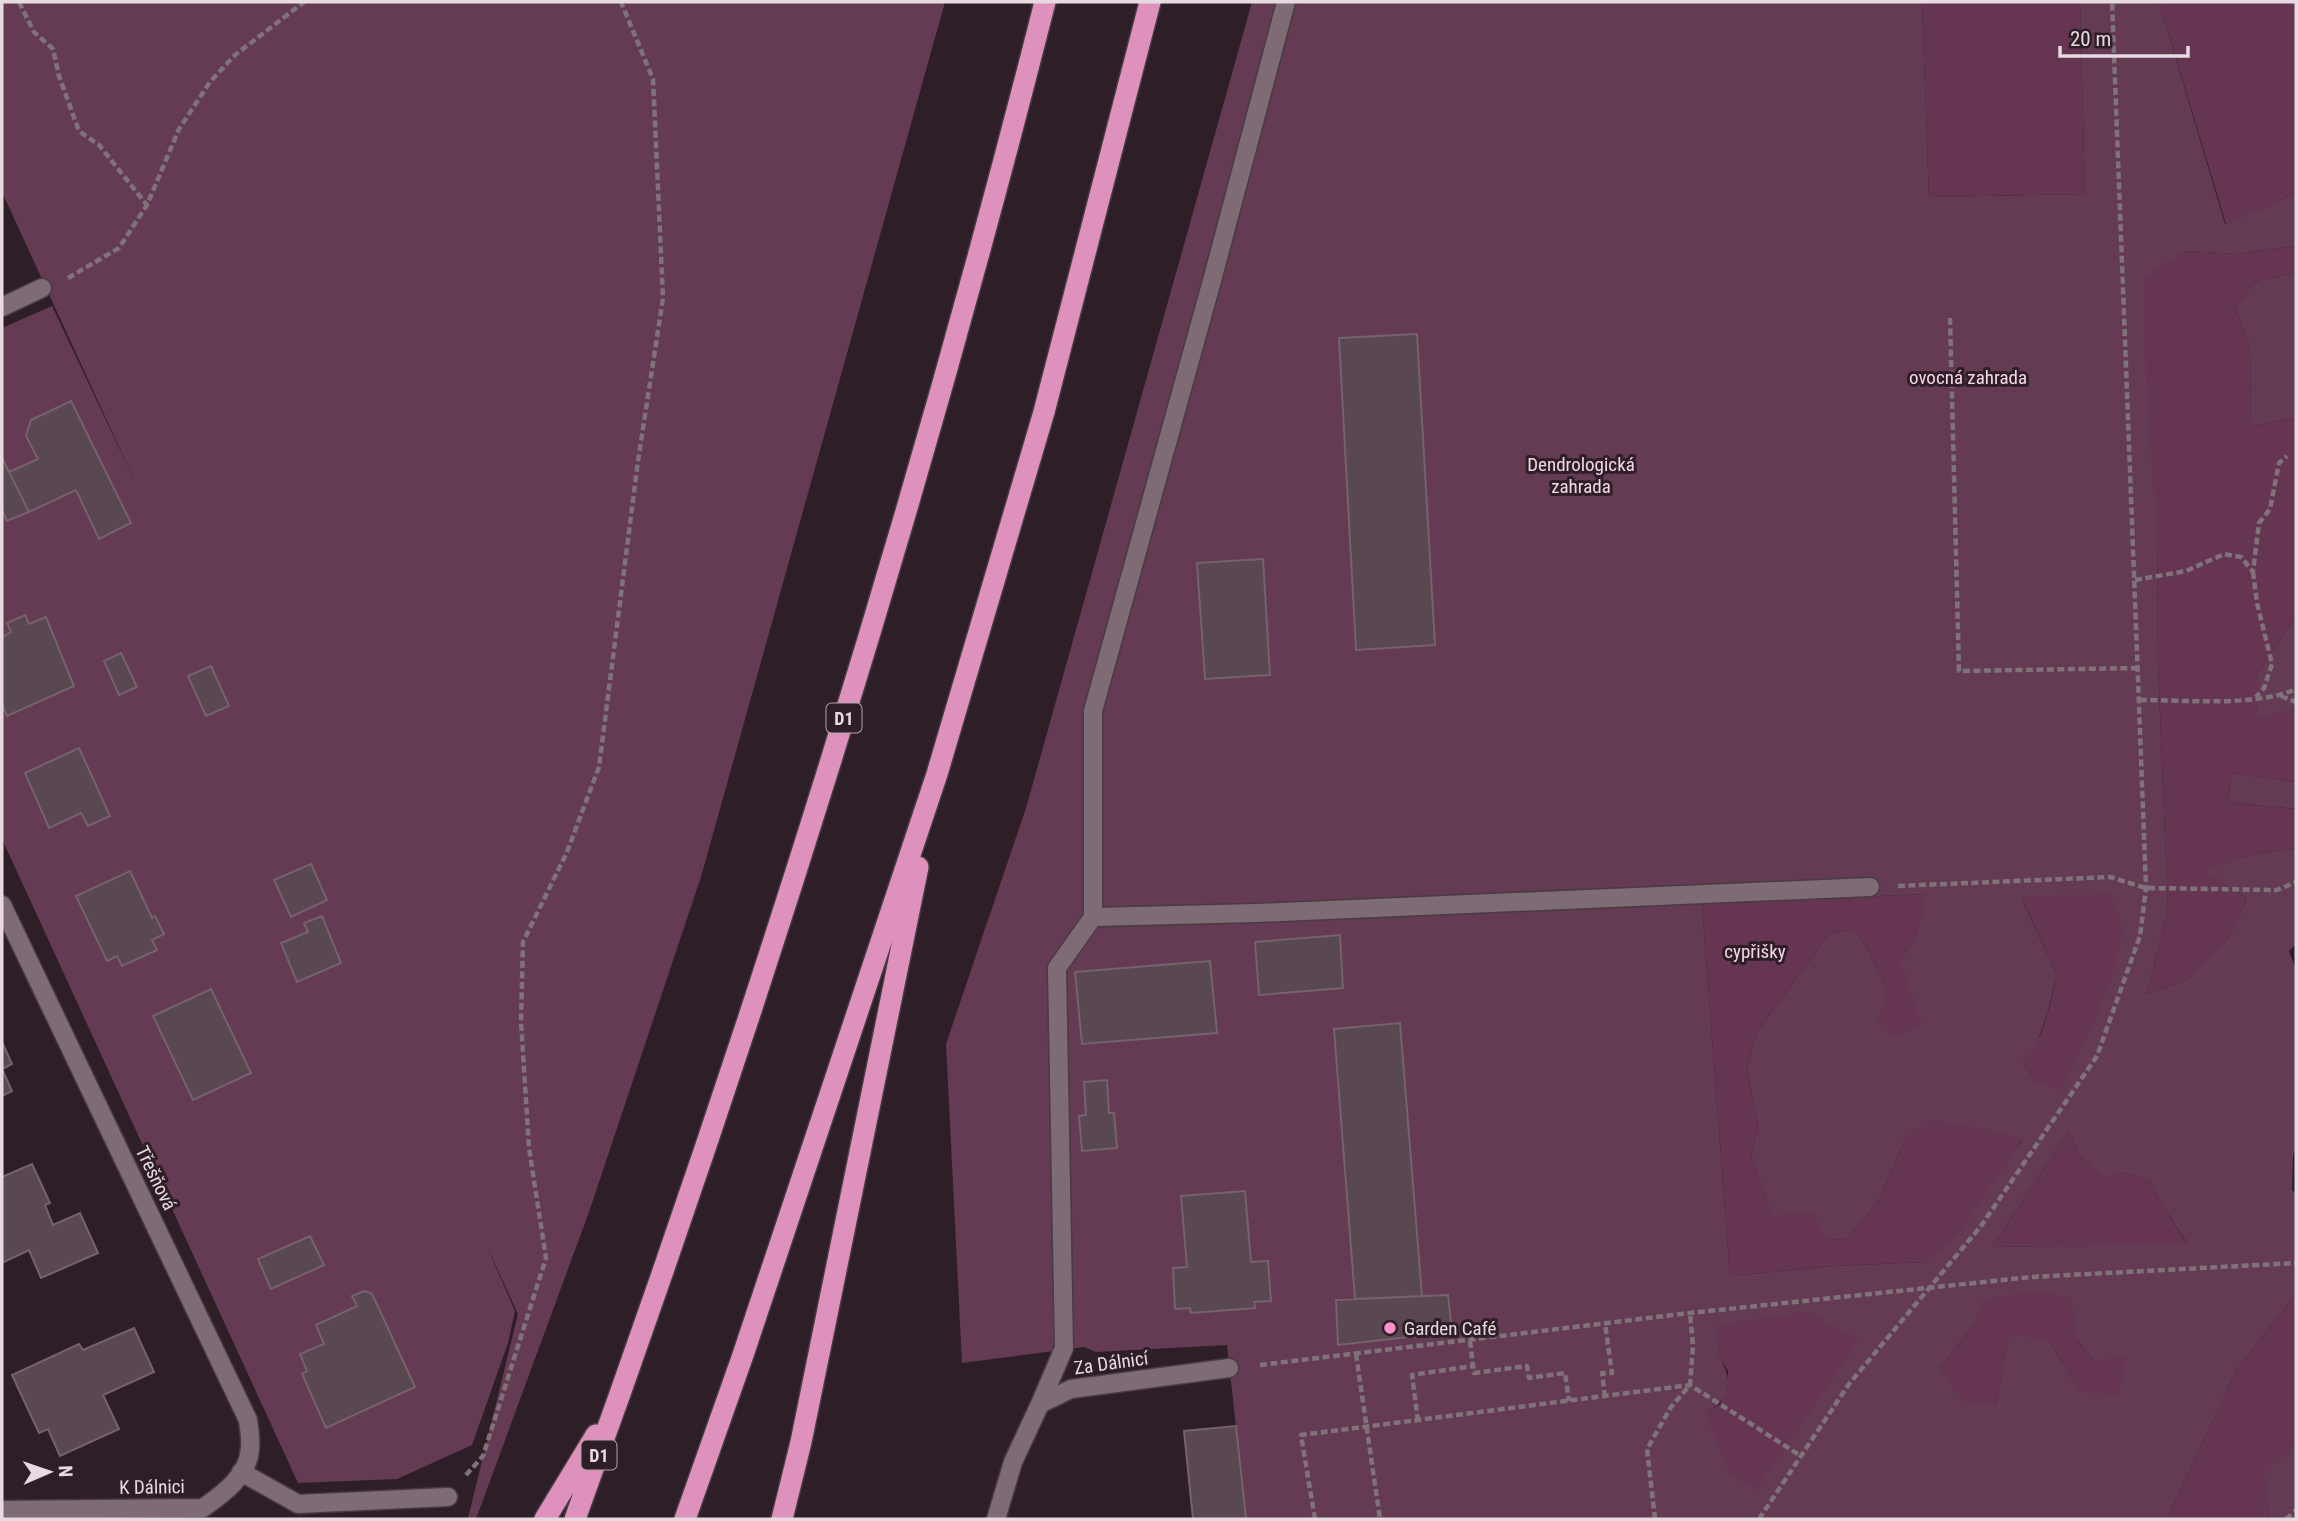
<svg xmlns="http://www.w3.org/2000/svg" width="2298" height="1521" viewBox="0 0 2298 1521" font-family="'Roboto Condensed',sans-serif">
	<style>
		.green { fill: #643b53; fill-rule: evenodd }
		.forest { fill: #653551 }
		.building { fill: #594751; stroke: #76626d; stroke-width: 2 }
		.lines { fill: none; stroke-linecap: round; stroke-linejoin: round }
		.minor-casing { stroke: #483b42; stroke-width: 21 }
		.highway-casing { stroke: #483b42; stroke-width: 24 }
		.path { stroke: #807279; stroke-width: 4.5; stroke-dasharray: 7 3.5; stroke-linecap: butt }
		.minor { stroke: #7f6b75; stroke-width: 18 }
		.highway { stroke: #de91bc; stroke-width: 21 }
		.poi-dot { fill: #f890cc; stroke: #2e1e27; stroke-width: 2.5 }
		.labels { text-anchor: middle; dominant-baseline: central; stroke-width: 6; stroke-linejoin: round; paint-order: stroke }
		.shield { fill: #2e1e27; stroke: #b0a2a9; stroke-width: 2 }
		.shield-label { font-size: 18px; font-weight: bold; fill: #e7dbe1 }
		.park-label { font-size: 19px; fill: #f6d5e6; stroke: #2e1e27 }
		.street-label { font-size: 19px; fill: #e7dbe1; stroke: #2e1e27 }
		.poi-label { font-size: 19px; fill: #e7dbe1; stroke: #2e1e27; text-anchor: start }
	</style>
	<rect width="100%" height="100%" fill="#2e1e27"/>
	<path class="green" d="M2 2H945L701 877 589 1212 476 1519 468 1518 518 1314 486 1244 515 1311 508 1343 472 1445 397 1479 298 1483 2 839V704L7 715 74 685 46 617 29 624 25 615 8 623 11 632 2 637V510L8 521 76 490 99 538 131 523 71 401 31 420 26 436 38 459 9 472 2 458V328L52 306 137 486 2 192ZM121 653 119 694 104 661ZM211 666 229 706 206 716 189 676ZM79 748 110 816 88 826 81 813 49 828 25 773ZM311 864 327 899 291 916 275 880ZM130 871 152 918 156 917 164 934 152 940 156 950 122 966 117 956 106 960 77 896ZM322 916 341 963 297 981 281 943 308 932 304 923ZM210 989 250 1073 193 1100 153 1017ZM310 1236 323 1265 271 1288 258 1259ZM364 1291 371 1293 374 1298 415 1387 326 1428 302 1375 307 1371 300 1354 324 1344 357 1306 353 1296Z
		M1252 2H1922L1929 197 2085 194 2080 2H2159L2225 224 2296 193V246L2237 254 2184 251 2157 538 2158 663 2168 909 2147 994 2188 979 2229 938 2247 898 2201 869 2259 853 2296 849V944L2289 951 2296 970V1147L2293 1155 2292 1190 2296 1194V1294L2237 1369 2167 1519H1246L1227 1345 1096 1352 1084 1347 962 1363 946 1044 1026 808ZM1925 894 1916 937 1900 960 1886 987 1866 946 1854 929 1829 934 1756 1033 1747 1068 1758 1129 1751 1155 1772 1216 1828 1240 1847 1238 1878 1202 1905 1140 1980 1128 2022 1141 1926 1262 1834 1266 1730 1276 1702 904ZM2021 898 2091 1028 2037 1083 2023 1063 2034 1050 2047 1015 2057 974ZM2069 1131 2080 1156 2103 1178 2124 1173 2149 1180 2161 1203 2187 1243 1992 1247ZM1974 1325 2076 1339 2094 1361 2081 1392 2047 1338 2009 1334 1996 1405 1940 1368ZM1859 1340 1705 1414C1732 1397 1734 1383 1719 1356Z
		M2296 273V418L2251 426 2250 347 2235 308 2255 281Z
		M2296 616V710L2258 717V672Z
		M2232 773 2296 782V809L2227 802Z
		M2296 1444V1519H2270L2263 1473Z"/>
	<path class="forest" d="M1922 2H2080L2085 194 1929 197Z
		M2159 2H2296V193L2226 224Z
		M2296 246V273L2255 281 2235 308 2250 347 2251 426 2296 418V616L2258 672V716L2296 710V782L2232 773 2227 802 2296 809V849L2259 853 2202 869 2247 898 2229 938 2188 979 2147 994 2168 909 2158 663 2157 538 2146 378 2145 277 2184 251 2237 254Z
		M1926 894 1916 937 1900 960 1922 1025 1893 1038 1878 1024 1886 987 1866 946 1854 929 1829 934 1756 1033 1747 1068 1758 1129 1751 1155 1772 1216 1812 1212 1828 1240 1847 1238 1878 1202 1905 1140 1927 1120 1980 1128 2022 1140 1958 1235 1926 1262 1834 1266 1730 1276 1702 904Z
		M2111 894C2114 904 2119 915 2121 926 2127 959 2077 1057 2061 1090L2037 1083 2023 1063C2044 1039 2050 1005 2057 974L2021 897Z
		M2069 1131 2080 1156 2103 1177 2124 1173 2149 1180 2161 1203 2187 1244 1992 1247Z
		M2031 1291 2071 1298 2076 1339 2094 1361 2126 1356 2119 1394 2081 1392 2047 1338 2009 1335 1996 1406 1963 1401 1940 1368 1974 1325 1981 1301Z
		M2296 1294V1444L2264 1473 2270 1519H2167L2237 1369Z
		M1809 1312 1859 1340 1756 1490 1730 1473 1705 1414 1720 1404 1728 1389V1371L1719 1356 1716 1325Z"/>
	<path class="building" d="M1417 334 1435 645 1356 650 1339 338Z
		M71 401 131 523 99 539 76 490 29 512 9 472 38 459 26 436 31 420Z
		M2 458 29 512 7 521 2 510Z
		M1263 559 1270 675 1205 679 1197 563Z
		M25 615 29 624 46 617 74 686 7 716 2 704V637L11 632 7 623Z
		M121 653 137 687 119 695 104 661Z
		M211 666 229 706 206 716 188 676Z
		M79 748 110 816 88 826 81 813 49 828 25 773Z
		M311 864 327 900 291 917 274 880Z
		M130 871 152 918 155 916 164 934 152 940 157 950 122 966 117 956 107 961 76 896Z
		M322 916 341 963 297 982 281 943 308 932 304 923Z
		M1340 935 1343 988 1259 995 1255 942Z
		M1210 961 1217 1033 1082 1044 1075 972Z
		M211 989 251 1073 193 1100 153 1016Z
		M1400 1023 1422 1296 1355 1299 1334 1029Z
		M2 1042 12 1064 2 1069 12 1091 2 1096Z
		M1107 1080 1109 1113H1114L1117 1148 1082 1151 1079 1116 1086 1115 1084 1082Z
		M32 1164 50 1203 45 1205 53 1225 80 1213 98 1253 41 1278 29 1250 2 1263V1177Z
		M1245 1191 1251 1262 1268 1261 1271 1301 1254 1302 1255 1308 1191 1313 1190 1308 1175 1309 1173 1268 1187 1267 1181 1196Z
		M310 1236 324 1265 271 1289 258 1259Z
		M364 1291 371 1293 374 1298 415 1387 326 1428 302 1374 307 1371 300 1354 324 1344 316 1325 357 1306 352 1296Z
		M1448 1295 1452 1332 1338 1345 1336 1300Z
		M134 1328 154 1372 103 1395 119 1429 60 1456 48 1429 39 1433 12 1375 79 1344 83 1350Z
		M1236 1426 1246 1519H1193L1184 1431Z"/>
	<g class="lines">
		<g class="minor-casing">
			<path id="minor" d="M2 307 42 288
				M2 905 248 1420C249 1429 251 1439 250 1448 249 1475 223 1494 203 1508L2 1510
				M1093 917 1256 913 1870 887
				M1040 1404 1064 1348 1057 968 1093 917V711L1213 277 1286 2
				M241 1472 298 1504 448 1497
				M996 1519 1013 1462 1040 1404 1071 1389 1229 1368"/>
		</g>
		<g class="highway-casing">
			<path id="highway" d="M545 1519 596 1435
				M575 1519C756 1021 915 516 1045 2
				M685 1519 743 1355 937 774 1044 412 1150 2
				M782 1519 801 1442 918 867"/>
		</g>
		<path class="path" d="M19 2 34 32 53 49 59 76 79 131 99 145 147 205
			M68 278 119 248 147 205 179 129 210 82 235 55 304 2
			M1950 318 1959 671 2139 668
			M2253 572 2257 603 2272 664 2264 688 2256 697
			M2135 580 2186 571 2224 554 2241 557 2253 572 2259 523 2270 509 2279 463 2287 456
			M2281 696 2296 702
			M2140 700C2186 700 2256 707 2296 689
			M1898 886 2110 877 2146 888 2277 890 2296 882
			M1470 1341 1474 1373 1527 1366 1529 1378 1565 1373 1569 1401
			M1356 1354 1380 1519
			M1260 1365 1690 1313 2031 1277 2296 1263
			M1605 1397 1602 1373H1612L1605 1324
			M1418 1421 1412 1375 1473 1366
			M466 1475 483 1456 546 1258 529 1148 521 1021 523 942 567 852 599 767 638 461 663 298 653 79 621 2
			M1315 1519 1301 1435 1690 1385 1801 1456
			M1655 1519 1647 1449 1671 1407 1690 1385 1693 1346 1690 1313
			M1759 1519 1849 1384 1981 1226 2097 1056 2140 936 2146 888 2112 2
			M2286 1519 2296 1510"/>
		<use href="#minor" class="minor"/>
		<use href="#highway" class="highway"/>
	</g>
	<circle class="poi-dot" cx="1390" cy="1328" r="7"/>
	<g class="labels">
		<g class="shield">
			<rect x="826.5" y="703.5" width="35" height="29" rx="5"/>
			<rect x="581.5" y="1440.5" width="35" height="29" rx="5"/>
		</g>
		<g class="shield-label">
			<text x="844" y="718">D1</text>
			<text x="599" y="1455">D1</text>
		</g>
		<g class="park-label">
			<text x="1968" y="377">ovocná zahrada</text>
			<text x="1581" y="464">Dendrologická<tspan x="1581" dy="22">zahrada</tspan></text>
			<text x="1755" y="951">cypřišky</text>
		</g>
		<g class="street-label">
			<text transform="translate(156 1178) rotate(64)">Třešňová</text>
			<text transform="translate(1111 1363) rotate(-8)">Za Dálnicí</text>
			<text transform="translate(152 1487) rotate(-1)">K Dálnici</text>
		</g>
		<g class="poi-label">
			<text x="1404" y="1328">Garden Café</text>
		</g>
	</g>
	<rect width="2298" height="1521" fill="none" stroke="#e7dbe1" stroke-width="7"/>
	<g transform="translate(49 1472) rotate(88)" stroke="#2e1e27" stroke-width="5" paint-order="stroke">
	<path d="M0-5L12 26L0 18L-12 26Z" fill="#e7dbe1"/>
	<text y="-10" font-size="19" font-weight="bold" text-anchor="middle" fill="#e7dbe1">N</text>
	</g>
	<path d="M2060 46v10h128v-10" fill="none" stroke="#e7dbe1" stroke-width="3.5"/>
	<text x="2070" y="46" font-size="21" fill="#e7dbe1" stroke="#2e1e27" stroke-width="5" paint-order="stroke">20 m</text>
</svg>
